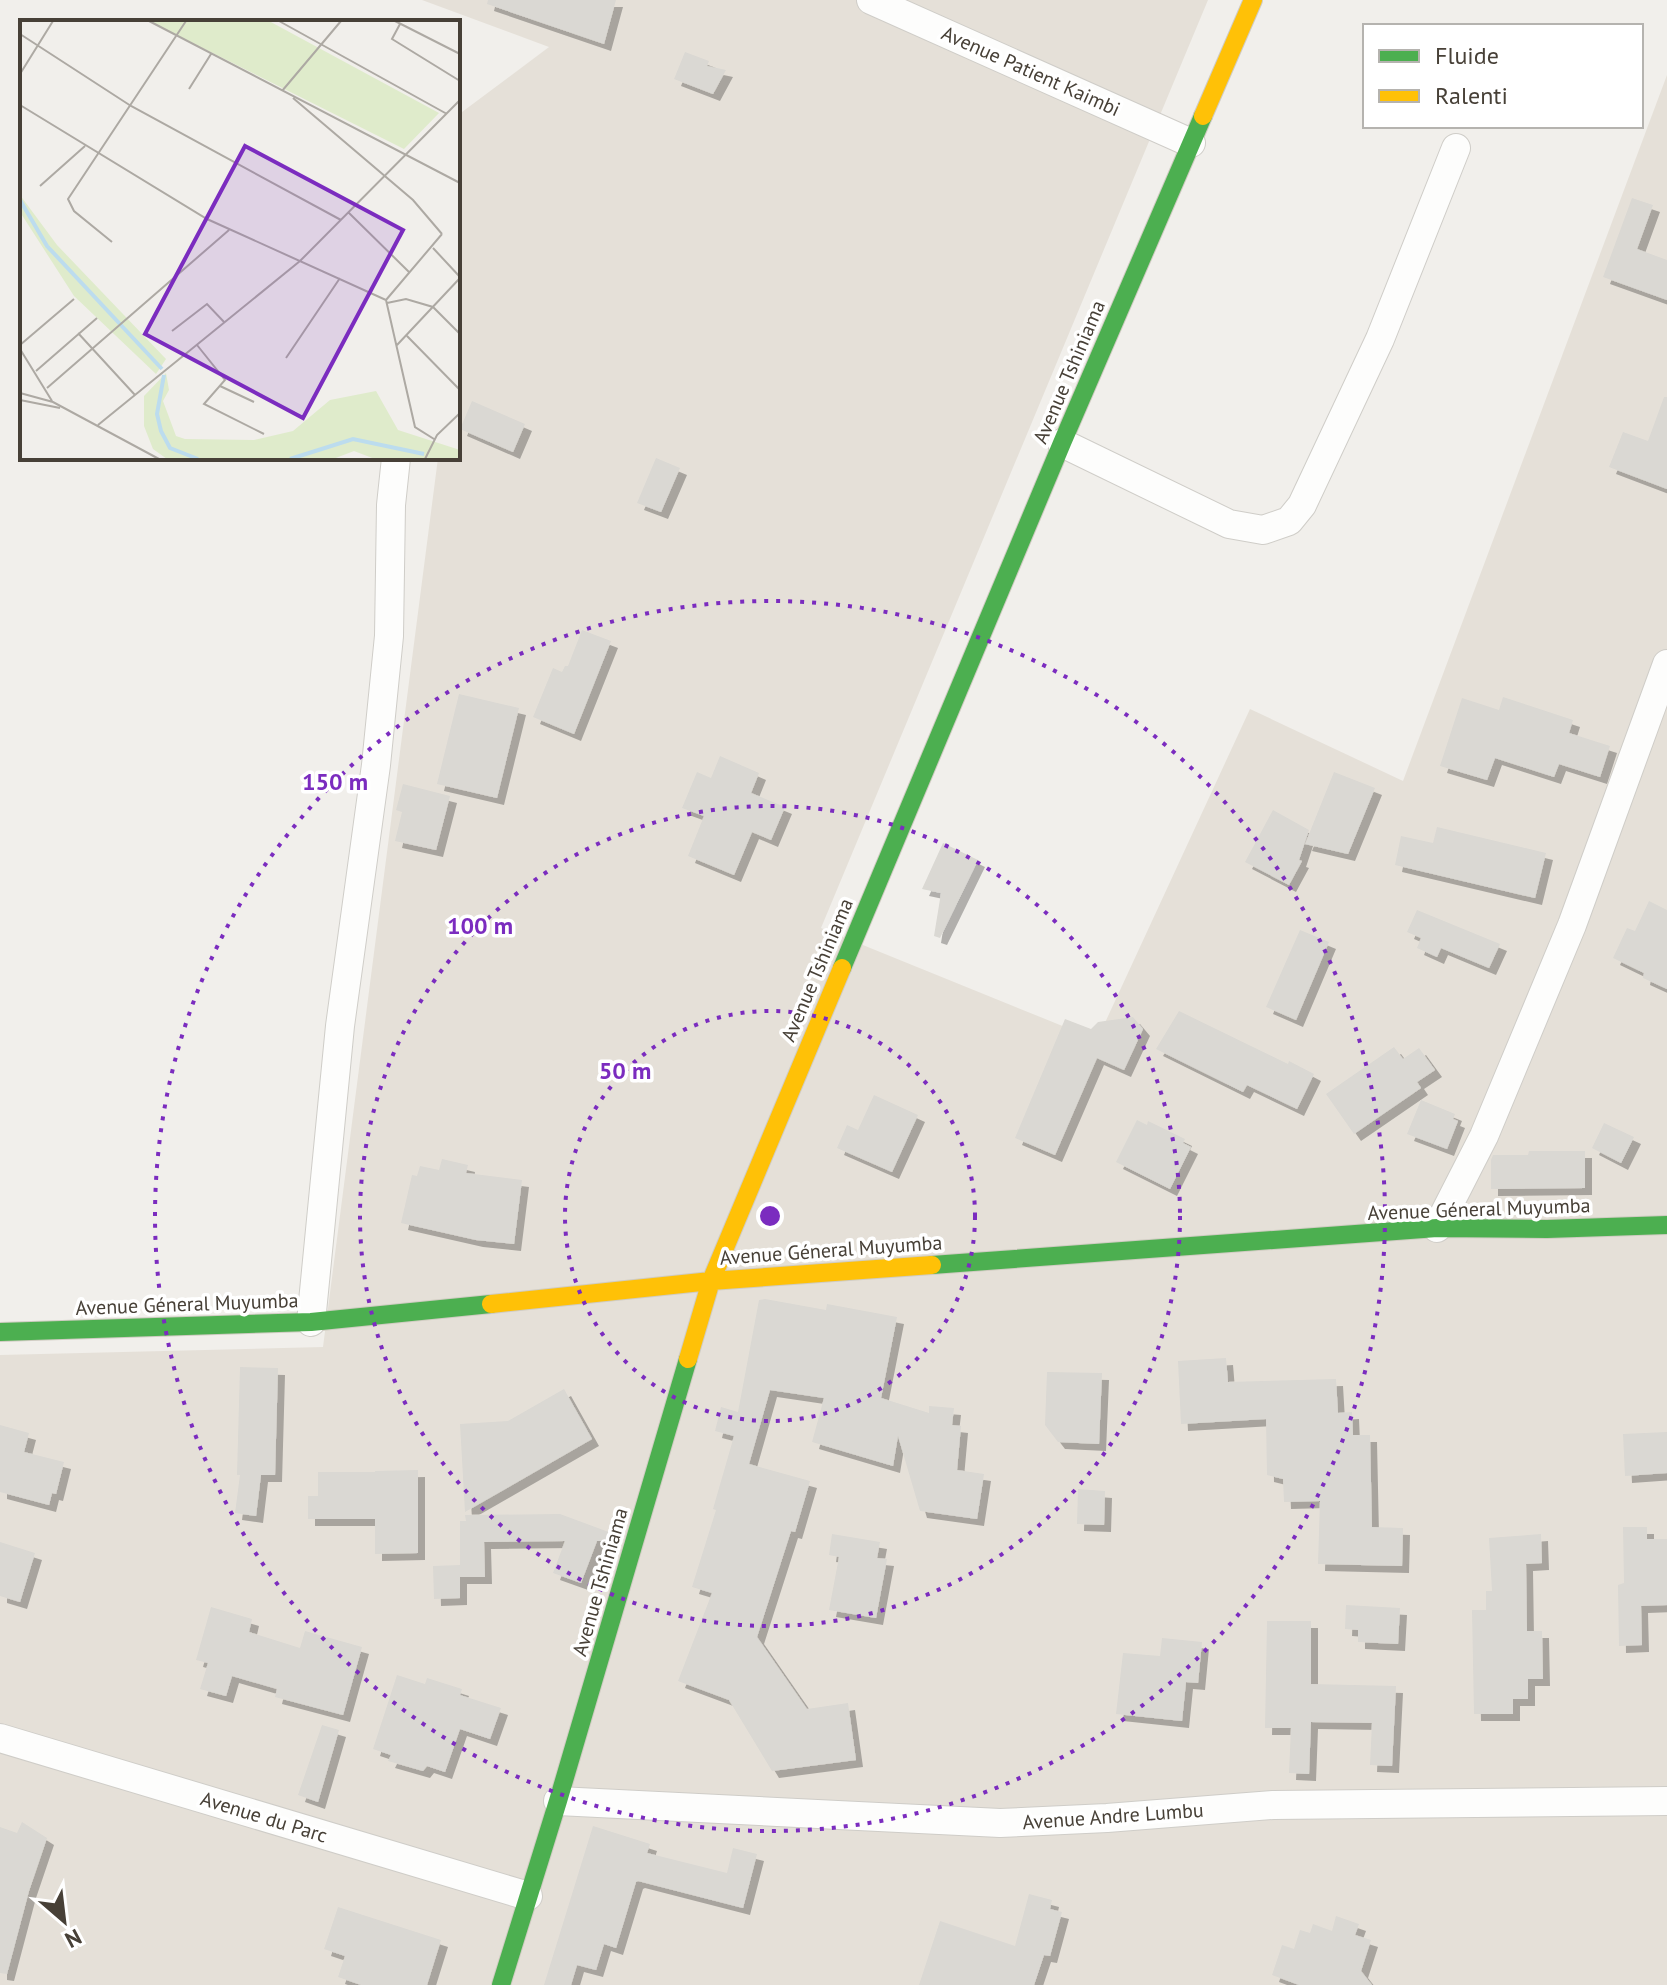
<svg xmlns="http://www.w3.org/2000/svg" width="1667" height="1985" viewBox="0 0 1667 1985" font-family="'PT Sans',sans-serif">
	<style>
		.residential { fill: #e5e0d8 }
		.building { fill: #dad8d3; filter: url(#shadow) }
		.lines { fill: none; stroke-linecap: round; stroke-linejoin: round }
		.street-casing { stroke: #cfcdc8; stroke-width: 30 }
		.fast-casing { stroke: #d0ccc2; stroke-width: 20 }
		.slow-casing { stroke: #d0ccc2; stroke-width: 20 }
		.street { stroke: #fdfdfc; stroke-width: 28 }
		.fast { stroke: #4caf50; stroke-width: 18 }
		.slow { stroke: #ffc107; stroke-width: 18 }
		.ring { fill: none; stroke: #7b2cbf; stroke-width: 4; stroke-dasharray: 4 8 }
		.labels { text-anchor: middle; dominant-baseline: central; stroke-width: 7; stroke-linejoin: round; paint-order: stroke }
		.street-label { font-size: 20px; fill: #474037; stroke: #fff }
		.inset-river { fill: none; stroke: #bcdcee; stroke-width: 4 }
		.inset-road { fill: none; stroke: #ada9a3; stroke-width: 2 }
		.view { fill: #7b2cbf; fill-opacity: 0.15; stroke: #7b2cbf; stroke-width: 4 }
		.inset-edge { fill: none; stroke: #474037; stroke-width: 4 }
		.centre { fill: #7b2cbf; stroke: #fff; stroke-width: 4 }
		.ring-label { font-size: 24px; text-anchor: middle; font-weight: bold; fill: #7b2cbf; stroke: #fff; stroke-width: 7; stroke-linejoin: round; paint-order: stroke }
	</style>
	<defs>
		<filter id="shadow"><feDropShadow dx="7" dy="7" stdDeviation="0" flood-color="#0004"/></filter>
	</defs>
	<rect width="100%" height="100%" fill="#f1efeb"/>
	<path class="residential" d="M422 0H1208L821 928 1097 1040 1250 709 1403 781 1667 75V1985H0V1355L323 1347 438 458H458V115L549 47Z"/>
	<path class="building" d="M488 0H616L604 44 487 4Z
		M685 52 709 61 707 66 726 70 713 94 674 79Z
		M1632 198 1653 205 1637 249 1667 260V300L1603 277Z
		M1664 397H1667V489L1609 467 1623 432 1648 441Z
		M472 401 525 424 513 452 460 429Z
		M656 458 680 468 661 512 637 503Z
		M582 630 611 641 574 734 533 717 553 668 562 672 565 666H568Z
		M459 694 519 708 497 798 437 784Z
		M1503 697 1573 720 1569 733 1610 746 1600 777 1559 764 1554 777 1495 758 1487 780 1440 766 1462 698 1499 710Z
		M720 756 759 773 751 793 785 807 771 840 752 832 734 875 688 856 704 816 682 808 697 772 711 778Z
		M1334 772 1375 788 1348 854 1305 844Z
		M403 784 450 796 436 850 395 841 402 812 396 810Z
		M1273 810 1309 830 1299 860 1302 861 1289 885 1245 862Z
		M1437 827 1546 853 1535 898 1395 865 1401 836 1433 843Z
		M943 843 978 860 940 938 934 936 941 893 922 889Z
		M1649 901 1667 910V989L1643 978 1644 973 1613 958 1627 928 1635 931Z
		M1417 910 1500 944 1489 968 1441 948 1437 957 1417 948 1421 938 1407 932Z
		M1300 930 1329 942 1296 1020 1266 1007Z
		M1179 1011 1288 1064 1289 1061 1314 1074 1297 1109 1247 1085 1243 1092 1156 1049Z
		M1133 1017 1143 1029 1124 1070 1097 1058 1055 1155 1015 1138 1065 1019 1091 1029 1098 1022Z
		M1394 1047 1403 1059 1419 1048 1435 1070 1417 1082 1421 1088 1354 1134 1326 1094Z
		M874 1095 918 1115 892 1172 837 1148 847 1125 858 1130Z
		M1421 1100 1455 1114 1453 1119 1458 1121 1447 1149 1407 1134Z
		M1137 1120 1147 1125 1148 1121 1185 1139 1183 1143 1191 1147 1170 1189 1116 1162Z
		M1604 1123 1634 1137 1621 1163 1592 1148Z
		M1529 1151H1585V1188L1491 1189V1160L1493 1155H1528Z
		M442 1159 468 1165 466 1173 522 1180 514 1244 476 1240 401 1223 412 1175 417 1176 420 1166 439 1170Z
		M765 1299 826 1310 827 1304 897 1317 881 1398 929 1413V1406L954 1408 952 1425 961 1426 957 1470 984 1474 977 1519 920 1511 898 1436 893 1466 812 1442 824 1398 770 1390 749 1464 810 1481 795 1532 791 1531 757 1637 807 1709 848 1703 856 1760 772 1771 729 1700 678 1681 712 1593 692 1587 716 1510 713 1509 734 1436 715 1431 721 1407 738 1412 759 1300Z
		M1226 1358 1228 1382 1336 1379 1338 1413 1352 1412 1353 1435H1370L1372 1527 1403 1528 1402 1566 1318 1564 1320 1501 1284 1502 1283 1479 1267 1475 1266 1419 1181 1424 1178 1361Z
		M240 1367 278 1368 275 1475H261L256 1516 235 1513 240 1475H237Z
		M1047 1372 1102 1373 1099 1444 1058 1442 1045 1425Z
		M564 1389 592 1439 465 1512 460 1424 508 1421Z
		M0 1425 29 1433 24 1452 64 1462 56 1494 52 1493 49 1505 0 1492Z
		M1667 1432V1473L1625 1476 1623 1434Z
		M418 1470V1553L375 1554V1519H308V1496H318V1472H375V1471Z
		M1078 1489 1105 1491 1104 1525 1077 1524Z
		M560 1514 614 1534 612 1541H597L581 1583 553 1573 565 1541 484 1542 485 1577H460V1598L434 1599 433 1566 460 1565V1521H466L465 1515Z
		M1623 1527H1647V1539H1667V1605L1641 1606 1642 1645 1619 1646 1618 1585 1624 1583Z
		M832 1534 880 1542 877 1558 887 1559 876 1618 829 1610 839 1557 829 1555Z
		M1541 1534 1542 1563 1526 1564 1527 1631H1542L1543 1679H1528V1699H1513V1714H1474L1472 1610H1486V1591H1492L1489 1538Z
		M0 1542 35 1553 20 1602 0 1596Z
		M1346 1605 1400 1608 1398 1644 1358 1642V1630L1345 1629Z
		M211 1607 252 1619 249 1632 300 1648 305 1631 362 1647 343 1715 275 1697 277 1689 232 1676 226 1696 200 1689 208 1663 196 1660Z
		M1267 1621H1311V1684L1396 1686 1392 1766 1370 1765 1372 1723 1311 1722 1309 1774 1289 1773 1291 1728H1265Z
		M1162 1638 1202 1642 1198 1683 1186 1682 1182 1721 1116 1714 1123 1653 1160 1656Z
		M397 1675 425 1684 427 1678 462 1689 460 1695 501 1708 490 1739 460 1729 445 1772 427 1766 423 1771 388 1761 391 1755 373 1749Z
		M322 1725 339 1730 318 1802 298 1795Z
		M22 1822 47 1838 29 1891 7 1974 0 1973V1827L17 1833Z
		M593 1826 650 1844 647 1853 727 1873 733 1848 757 1854 743 1908 638 1881 636 1882 616 1948 604 1944 596 1970 577 1965 571 1985H544Z
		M1029 1894 1052 1900 1050 1909 1062 1912 1050 1956 1044 1955 1034 1985H919L940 1921 1015 1946Z
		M338 1907 441 1940 427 1985H361L338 1977 345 1956 324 1949Z
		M1336 1916 1359 1924 1355 1935 1371 1940 1361 1971 1372 1985H1299L1272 1975 1282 1945 1294 1949 1300 1930 1310 1933 1313 1924 1332 1931Z"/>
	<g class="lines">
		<g class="street-casing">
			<path id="street" d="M871 0 1191 143
				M1062 443 1229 524 1263 530 1289 521 1302 505 1380 339 1456 148
				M1437 1228 1484 1136 1572 925 1667 664
				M311 1322 340 1026 376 765 389 636 391 505 396 458
				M0 1738 528 1896
				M558 1801 1000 1823 1107 1818 1273 1805 1667 1801"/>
		</g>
		<g class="fast-casing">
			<path id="fast" d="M842 968 1062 443 1203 116
				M932 1265 1437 1228 1547 1229 1667 1225
				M0 1332 311 1322 491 1304
				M501 1985 558 1801 688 1359"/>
		</g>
		<g class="slow-casing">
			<path id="slow" d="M1203 116 1253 0
				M491 1304 711 1281 932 1265
				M688 1359 711 1281 842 968"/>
		</g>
		<use href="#street" class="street"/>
		<use href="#fast" class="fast"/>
		<use href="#slow" class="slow"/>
	</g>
	<g class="ring">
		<circle cx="770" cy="1216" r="205"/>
		<circle cx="770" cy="1216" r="410"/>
		<circle cx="770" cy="1216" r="615"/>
	</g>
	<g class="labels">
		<g class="street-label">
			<text transform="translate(1031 71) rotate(24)">Avenue Patient Kaimbi</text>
			<text transform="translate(1069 372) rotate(-67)">Avenue Tshiniama</text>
			<text transform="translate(817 970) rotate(-67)">Avenue Tshiniama</text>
			<text transform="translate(1479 1209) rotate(-2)">Avenue Géneral Muyumba</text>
			<text transform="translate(831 1250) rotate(-4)">Avenue Géneral Muyumba</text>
			<text transform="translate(187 1304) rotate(-2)">Avenue Géneral Muyumba</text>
			<text transform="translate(600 1582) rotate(-74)">Avenue Tshiniama</text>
			<text transform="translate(1113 1816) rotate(-4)">Avenue Andre Lumbu</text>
			<text transform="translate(264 1817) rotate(17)">Avenue du Parc</text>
		</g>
	</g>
	<g transform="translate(20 20)">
		<rect width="440" height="440" fill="#f1efeb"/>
		<path d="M129 1H249L419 93 384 129ZM0 175 37 225 146 339 136 354 54 276 0 192ZM146 353 149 370 143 381 156 416 165 419 234 420 273 411 310 380 356 371 378 410 440 430V439H355L334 431 313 439H147L133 429 124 406V376Z" fill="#dfebcb"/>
		<path class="inset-river" d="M0 180 27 226 142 349M144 355 137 394 141 411 150 428 178 439M270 439 333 419 404 434"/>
		<path class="inset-road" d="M129 1 440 163M259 1 427 94M375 1 440 34M380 4 372 19 440 61M0 14 111 86 321 200M0 54 33 1M169 69 191 34M262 71 321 1M273 78 393 180 422 214M0 85 187 199 366 280 395 407 414 419M20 166 65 126M328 192 390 253M92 222 54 191 48 179 166 1M413 228 440 257M366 280 422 214M367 283 386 279 413 287 440 314M152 311 187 284 205 303M58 313 115 375M387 316 440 370M0 325 54 279M177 325 205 360 184 384 244 414M377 325 440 258M0 329 32 381M266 338 320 258M16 351 77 298M200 366 234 382M27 368 209 210M0 373 33 382 139 439M0 380 40 388M78 405 280 241 440 80M405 439 417 415 440 393"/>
		<path class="view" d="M225 126 383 210 283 398 125 314Z"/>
		<rect width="440" height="440" class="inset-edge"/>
	</g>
	<circle cx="770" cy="1216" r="12" class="centre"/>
	<g class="ring-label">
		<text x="335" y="790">150 m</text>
		<text x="480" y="934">100 m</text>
		<text x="625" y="1079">50 m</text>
	</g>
	<rect x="1363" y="24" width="280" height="104" fill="#ffffff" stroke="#b5b3af" stroke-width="2"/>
	<rect x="1379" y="50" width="40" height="12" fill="#4caf50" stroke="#b5b3af" stroke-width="2"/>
	<text x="1435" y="64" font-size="24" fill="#474037">Fluide</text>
	<rect x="1379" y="90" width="40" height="12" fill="#ffc107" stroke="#b5b3af" stroke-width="2"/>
	<text x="1435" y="104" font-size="24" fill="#474037">Ralenti</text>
	<g transform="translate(64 1921) rotate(152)" stroke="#ffffff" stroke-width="6" paint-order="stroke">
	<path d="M0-6L14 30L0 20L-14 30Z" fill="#474037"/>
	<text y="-12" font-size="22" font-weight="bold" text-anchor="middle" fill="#474037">N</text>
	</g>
</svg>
